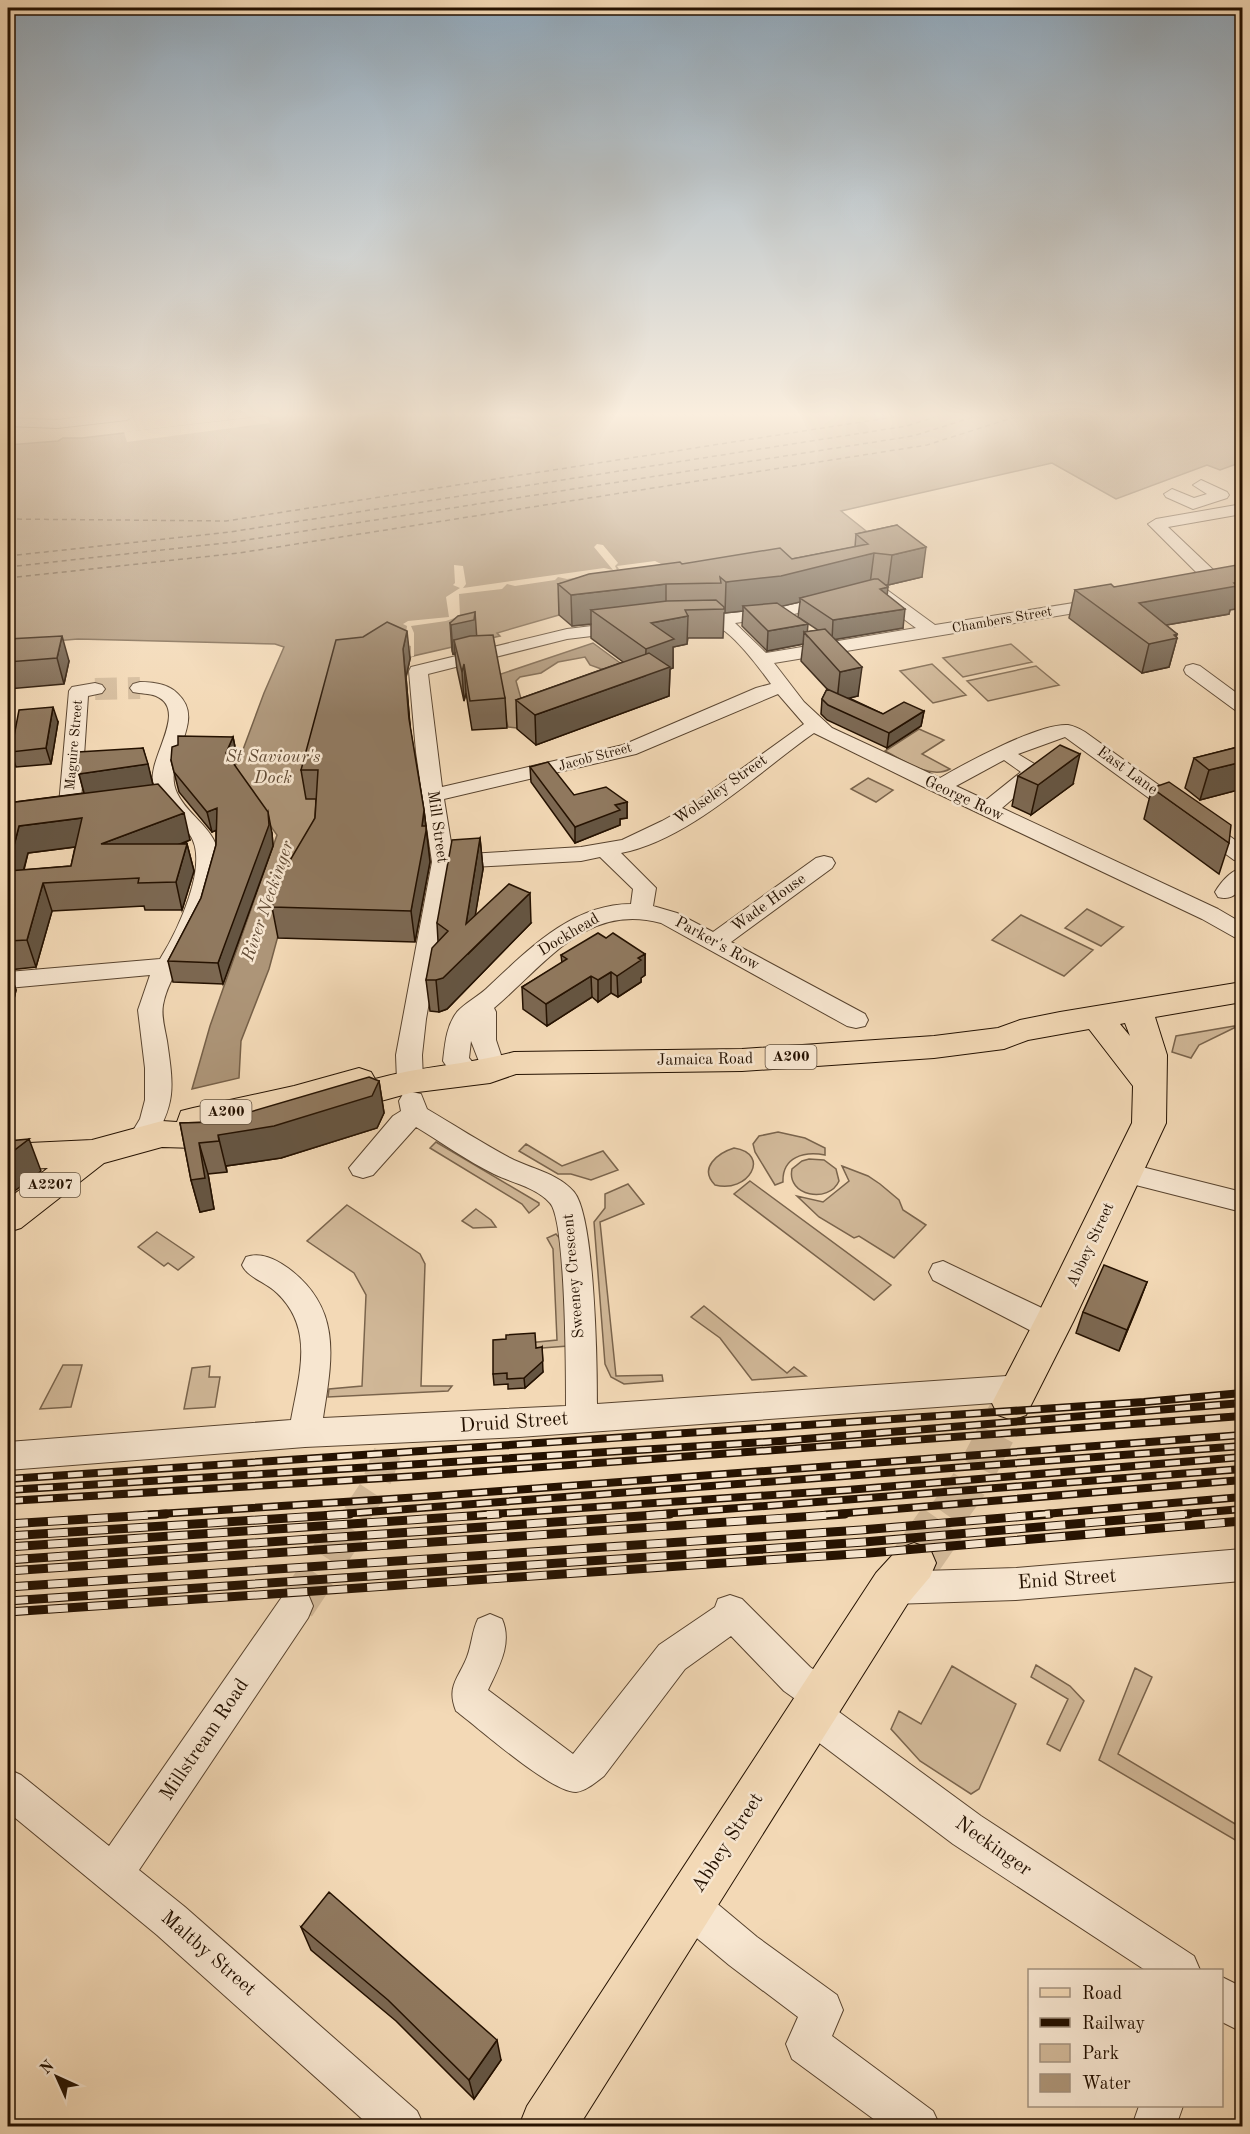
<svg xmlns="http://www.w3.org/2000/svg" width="1250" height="2134" viewBox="0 0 1250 2134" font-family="'Old Standard TT',serif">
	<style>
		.green { fill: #d0b797; stroke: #7a644c; stroke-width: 1.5 }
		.water { fill: #ad9578; stroke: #766048; stroke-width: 1.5; fill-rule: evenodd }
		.pier { fill: #f3d9b6 }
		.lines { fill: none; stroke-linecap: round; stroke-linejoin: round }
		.ferry { stroke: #624c36; stroke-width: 1.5; stroke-dasharray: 5 4; stroke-linecap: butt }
		.minor-tunnel-far2 { stroke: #d4bb9b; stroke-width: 22; stroke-dasharray: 22 11; stroke-linecap: butt }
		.minor-tunnel-far1 { stroke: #d4bb9b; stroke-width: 28; stroke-dasharray: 28 14; stroke-linecap: butt }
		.minor-tunnel { stroke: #d4bb9b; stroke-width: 38; stroke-dasharray: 38 19; stroke-linecap: butt }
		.major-tunnel-far1 { stroke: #d4bb9b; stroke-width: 38; stroke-dasharray: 38 19; stroke-linecap: butt }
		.major-tunnel { stroke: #d4bb9b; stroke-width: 50; stroke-dasharray: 50 25; stroke-linecap: butt }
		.minor-casing { stroke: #58432e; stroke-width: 2 }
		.major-casing { stroke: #241100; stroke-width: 2 }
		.minor { fill: #f7e6d0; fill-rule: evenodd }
		.major { fill: #f3d9b6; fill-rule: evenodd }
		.rail-far1-casing { stroke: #241100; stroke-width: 8 }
		.rail-casing { stroke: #241100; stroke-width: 9 }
		.rail-far1 { stroke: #f7e6d0; stroke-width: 5; stroke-dasharray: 15; stroke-linecap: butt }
		.rail { stroke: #f7e6d0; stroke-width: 7; stroke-dasharray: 20; stroke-linecap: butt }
		.wall { fill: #7c6852; stroke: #241100; stroke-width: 1.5; fill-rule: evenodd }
		.shaded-wall { fill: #655542; stroke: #241100; stroke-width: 1.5 }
		.building { fill: #90795f; stroke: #241100; stroke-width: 1.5 }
		.labels { text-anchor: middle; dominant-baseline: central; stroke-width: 5; stroke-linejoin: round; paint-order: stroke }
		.far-street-label { font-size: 14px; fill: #241100; stroke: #f7e6d0 }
		.shield { fill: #f7e6d0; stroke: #63513e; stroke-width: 1.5 }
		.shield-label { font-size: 15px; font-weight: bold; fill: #241100 }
		.street-label { font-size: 16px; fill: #241100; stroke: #f7e6d0 }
		.water-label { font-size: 18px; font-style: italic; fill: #624c36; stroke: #f7e6d0 }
		.near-street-label { font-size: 20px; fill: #241100; stroke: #f7e6d0 }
	</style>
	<rect width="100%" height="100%" fill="#f3d9b6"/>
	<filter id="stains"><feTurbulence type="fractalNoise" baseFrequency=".00333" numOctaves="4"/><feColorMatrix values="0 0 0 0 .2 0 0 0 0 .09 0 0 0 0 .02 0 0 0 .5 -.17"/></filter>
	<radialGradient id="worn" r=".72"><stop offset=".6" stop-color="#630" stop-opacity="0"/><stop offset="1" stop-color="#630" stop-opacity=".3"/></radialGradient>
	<path class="green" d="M1011 644 1032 662 963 677 943 658Z
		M932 664 966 695 933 703 900 671Z
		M1036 666 1059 685 988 701 967 681Z
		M919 729 944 740 922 754 950 769C930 780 903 760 885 751Z
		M868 778 893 790 876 802 851 789Z
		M1087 909 1122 927H1123L1101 946 1065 928Z
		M1021 915 1093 950 1064 976 992 940Z
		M1240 1025 1199 1045 1191 1058 1172 1052 1176 1036Z
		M778 1132 805 1138 825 1148V1155C804 1151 782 1157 783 1182L775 1185 755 1152 753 1144 759 1136Z
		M436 1142 539 1203V1205L529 1213 522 1204 430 1148Z
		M526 1144 562 1166 603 1151 618 1170 591 1180 571 1174H558L519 1151Z
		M734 1148C772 1154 748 1194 715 1185 698 1168 718 1153 734 1148Z
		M809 1159 824 1160 836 1169 839 1181C829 1204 786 1196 792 1169L802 1161Z
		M842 1166 868 1176 880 1184 899 1200 903 1210 926 1225 894 1258 859 1236 854 1238 819 1217 797 1196 823 1202 849 1181Z
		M750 1181 891 1285 874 1300 734 1194Z
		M628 1184 644 1204 600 1222 616 1376 662 1375 663 1381 624 1384 611 1377 605 1364 594 1222 605 1208V1194Z
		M347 1205 420 1254 425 1264 421 1386H452L448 1391 328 1397 329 1389 362 1386 366 1295 354 1273 307 1241Z
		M476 1209 491 1220 496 1227 473 1228 462 1221Z
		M157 1232 194 1257 178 1270 168 1263 164 1266 138 1247Z
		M556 1234 562 1241 568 1346 529 1349 528 1343 557 1340 553 1249 547 1238Z
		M704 1306 787 1373 794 1367 806 1376 752 1380 720 1338 691 1317Z
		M63 1365H82L71 1407 40 1409Z
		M210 1366 209 1377H220L215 1407 184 1409 192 1368Z
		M1036 1665 1070 1686 1084 1701 1060 1751 1047 1744 1068 1699 1031 1677Z
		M952 1666 1016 1704 979 1789 971 1794 920 1761 891 1729 899 1711 921 1724Z
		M1135 1668 1152 1677 1118 1754 1242 1828V1844L1099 1760Z"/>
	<path class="water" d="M266 416H1242V462L1220 470 1207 465 1116 499 1052 463 841 511 880 542 559 615 497 633 500 636 409 657 323 799 285 910 269 969 241 1041 239 1078 192 1089 210 1026 277 835 232 771 241 755 264 693 284 647 275 644 78 639 8 645V445L58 441 63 438H82Z
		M593 643 646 682 517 728 508 727 495 676ZM585 657 590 665 604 670 525 713 516 681 520 677 541 673 558 662Z"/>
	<path class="pier" d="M266 416 270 423 127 442 124 432Z
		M597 544 603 545 618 563 615 566 617 570 619 569 617 566 655 561 661 564 567 579 558 577 555 580 515 586 507 584 502 589 459 594 460 616 446 621 411 626 414 633V656L411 657V646L407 645 406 633 407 626 403 624 408 621 449 617 446 597 460 588 453 585 455 583 454 565 463 566 466 584 463 588 604 568 613 570 594 547Z"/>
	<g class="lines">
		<path class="ferry" d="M8 519 226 521 900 416
			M8 556 230 532 907 426 938 416
			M8 567 234 542 913 436 977 416
			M8 578 239 553 927 445 1018 416"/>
		<path class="minor-tunnel-far2" d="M95 689 140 688"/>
		<path class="minor-tunnel-far1" d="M356 1515 374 1488 390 1446"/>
		<path class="minor-tunnel" d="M296 1606 357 1514"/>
		<path class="major-tunnel-far1" d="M947 1515 972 1480 1012 1403"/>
		<path class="major-tunnel" d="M914 1563 948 1514"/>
		<g class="minor-casing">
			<path id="minor" d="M88 416H134L127 420 57 428 8 426V418L57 420Z
				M1201 480 1227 492 1229 495 1227 498 1193 509 1166 497 1164 494 1172 489 1194 498 1207 494 1193 485Z
				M1242 504V514L1168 527 1225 581 1228 585 1225 589H1213L1148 524 1156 519Z
				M877 586 883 587 935 625 1105 598 1111 599 1114 603 1111 607 1105 608 774 663 804 702 832 728 940 778C966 763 1039 723 1068 725 1074 726 1080 729 1085 732L1242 845V861L1234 860 1065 737 1018 754 1041 768 1044 772 1002 808 1218 909 1242 923V939L1234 937 1202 919 932 791 814 733C758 772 689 840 621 853L656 888 653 906 677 913 713 932 816 858 824 856 832 858 835 863 832 868 731 942 865 1014 868 1020 865 1026 856 1028 847 1026 661 923C586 902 544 966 494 1008L496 1012V1040L502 1058 498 1064 489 1067 480 1064 471 1041 469 1058 483 1074 479 1080C463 1085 452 1075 443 1061 445 1045 446 1026 457 1012 465 1003 477 997 486 989 527 951 571 904 631 904L633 889 600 857 581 861 453 868 426 1019 422 1055 423 1081 419 1087 410 1090 401 1087 397 1081 396 1055 432 862 416 752 409 671 411 667 567 629 625 622 631 623 634 627 631 631 625 632 567 639 428 674 442 787 623 745 756 688 771 684C761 670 730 628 713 625 703 624 694 627 685 625L682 621 685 617 762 609 832 596 838 597 841 601 838 605 779 617 735 623 766 653 916 628 871 595 868 591 871 587ZM778 694 804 724 694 803 662 821 622 840 581 847 453 855 444 799 636 754ZM1004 760 1021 772 986 800 956 786Z
				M1193 664 1200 666 1242 697V712L1235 710 1186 674 1184 670 1186 666Z
				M140 682C153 682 169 684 178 694 208 722 161 759 177 793 190 820 223 831 218 866 215 893 204 923 190 948 180 966 167 983 163 1005 161 1017 165 1029 167 1041 174 1089 176 1104 150 1146L141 1149 132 1146 128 1139 140 1119 145 1100V1068L138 1010 150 975 8 988V972L160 959C177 932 210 864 190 835 177 817 158 805 153 783 148 757 189 710 156 696 149 693 141 694 133 692L130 688 133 684Z
				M95 683 102 685 105 689 102 693 88 696 80 816 77 821 69 822 61 821 58 816 69 691 72 687Z
				M1242 868V888C1234 896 1230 900 1218 897L1215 892C1221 882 1230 871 1242 868Z
				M412 1092 421 1094 427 1109C454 1125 482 1143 510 1158 531 1169 558 1173 574 1192 595 1217 597 1365 597 1404L1020 1375 1031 1379 1035 1388 1031 1397 1020 1401 519 1437 305 1447 8 1470V1442L291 1420C299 1375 315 1329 277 1293 266 1282 248 1278 242 1265L246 1257C261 1252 275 1259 288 1268 343 1309 332 1359 323 1418L566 1406C566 1375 566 1220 550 1203 536 1187 512 1183 494 1174 467 1161 441 1142 416 1127L373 1175 363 1178 353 1175 349 1168 393 1116 401 1111 399 1101 403 1094Z
				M1126 1163 1242 1192V1212L1116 1180 1112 1173 1116 1166Z
				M943 1261 1063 1318 1067 1327 1063 1336 1052 1339 1041 1336 933 1280 929 1272 933 1264Z
				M1242 1549V1581L1016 1600 892 1604 880 1599 875 1588 880 1577 892 1572 1016 1568Z
				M296 1590 308 1594 313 1606 308 1618 139 1870 185 1907 417 2111 424 2126H370L157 1935 8 1812V1769L21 1775 109 1846 284 1594Z
				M730 1595 742 1599 810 1667 835 1684 840 1697 835 1709 981 1816 1194 1956 1200 1970H1145L953 1844 798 1727 793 1714 798 1701 784 1691 731 1636 685 1669 604 1776C596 1782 586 1791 576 1792 550 1792 479 1728 456 1711 446 1686 459 1678 467 1657 472 1644 472 1631 478 1619L490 1614 502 1619C513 1644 498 1668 488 1690L573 1754 659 1645 715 1607 718 1599Z
				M688 1885 702 1891 757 1937 837 1995 843 2010 832 2036 933 2111 940 2126H883L792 2059 786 2044 798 2017 729 1965 674 1919 668 1905 674 1891Z
				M1222 1977 1242 1987V2032L1222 2022Z
				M1139 2106H1183L1176 2126H1132Z"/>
		</g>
		<g class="major-casing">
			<path id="major" d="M1242 982V1002L1155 1017 1167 1055 1166 1123 1074 1320 1026 1415 1012 1420 998 1415 992 1403 1038 1314 1132 1123 1133 1086 1089 1029 1028 1040 1004 1049 934 1058 742 1071 516 1074 490 1083 410 1093 337 1113 325 1109 321 1102 239 1122 243 1130 238 1139 196 1148 162 1147 104 1163 21 1228 8 1232V1199L48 1168 8 1170V1144L92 1140 162 1121 177 1122 181 1111 193 1108 294 1086 359 1068 371 1072 375 1079C421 1066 468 1065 514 1052L742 1049 934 1036 998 1028 1020 1020 1060 1012ZM1125 1023 1130 1036 1120 1024Z
				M914 1543 930 1549 936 1563 930 1577 908 1603 579 2126H519L527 2106 876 1573 898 1549Z"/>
		</g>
		<use href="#minor" class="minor"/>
		<use href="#major" class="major"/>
		<g class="rail-far1-casing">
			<path id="rail-far1" d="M8 1479 1144 1402 1242 1393
				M8 1490 780 1441 1242 1403
				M8 1501 418 1476 1242 1416
				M143 1515 421 1497 1242 1435
				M327 1515 1242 1446
				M477 1515 847 1490 1242 1457
				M648 1515 1242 1469
				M823 1515 1242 1480
				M1033 1515 1242 1497
				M1172 1515 1242 1509"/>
		</g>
		<g class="rail-casing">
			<path id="rail" d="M8 1524 166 1514
				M8 1536 350 1514
				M8 1547 499 1514
				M8 1560 670 1514
				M8 1571 845 1514
				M8 1587 861 1530 1050 1514
				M8 1601 864 1542 1189 1514
				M8 1612 869 1553 1242 1521"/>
		</g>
		<use href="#rail-far1" class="rail-far1"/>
		<use href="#rail" class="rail"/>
	</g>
	<path class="wall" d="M897 525 922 577 888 585H885L887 595 903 628 835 639 858 696 849 698 883 714 924 711 921 726 887 748 827 720 821 714 822 699 827 689 801 661 803 644 767 651 742 626 743 611 724 613 723 638H688L687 644 673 647V668L670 669 669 696 536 745 517 729 516 700 623 662 591 638V624L572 626 559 615 558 584 682 564 792 559 855 547 856 534ZM800 602 798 617 818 630 807 632 781 606Z
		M1114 587 1230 610 1229 614 1166 625 1177 634 1176 637 1177 638 1169 667 1142 673 1069 618 1075 590Z
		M450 623 477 636 505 698 507 728 472 730 466 693 464 701 457 669 455 653 453 654 452 651Z
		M8 639 69 661 64 684 8 689Z
		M410 659 406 677 410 727 424 810 430 862 415 942 278 938 272 907 315 818 316 799H306L301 770Z
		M58 722 51 764 16 767 11 752Z
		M233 737 237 757 234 764 272 833 273 846 223 984 173 982 168 961 201 898 216 845V830L212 832 179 792 171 760Z
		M1242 746V789L1200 800 1185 788 1194 758Z
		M143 748 153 784 190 840 181 844H187L194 871 182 910H145L144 906 52 911 36 967 9 970 16 990 8 1025V803L84 793 79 774ZM75 847 71 866 24 870 28 853Z
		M530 767 574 795 627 802V818L620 819V825L575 843 531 782Z
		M1018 776 1073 784 1031 815 1012 806Z
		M1152 788 1229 843 1219 874 1144 819Z
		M480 838 483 869 475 915 531 923 447 1009 439 1012 430 1011 426 980 438 941 437 923Z
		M606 938 645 954V975L641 978V982L618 997 611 993 598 1002 592 997 547 1026 523 1009 522 987 562 963 561 955Z
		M379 1081 384 1113 377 1128 281 1158 226 1166 227 1172 208 1174 214 1209 200 1212 191 1180 180 1123 216 1122Z
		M1147 1282 1119 1351 1076 1333 1083 1312Z
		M536 1348 543 1372 525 1388 508 1389V1384L494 1385 493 1374Z
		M301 1927 501 2060 474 2099 396 2021 311 1950Z"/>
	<path class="shaded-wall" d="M926 547 922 577 888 585 892 555Z
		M874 553 870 584 800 598V602L779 607 743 606V611L725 613 726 582Z
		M1242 582V608L1230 610 1229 614 1132 631 1139 603Z
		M666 584V615L591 610V624L572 626 571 595Z
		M888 587 886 607 880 589Z
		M905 609 903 628 832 640 833 620Z
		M475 612 477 640H454L455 653 453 654 451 625Z
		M688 616 687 644 673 647V668L670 669 669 696 536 745 535 715 645 676 646 649 651 623Z
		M808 624 807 636 804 632 803 644 767 651 768 631Z
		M407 631 410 659 406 677 412 749 403 649Z
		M1177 634 1176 638H1177L1169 667 1142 673 1149 644Z
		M62 636 69 661 64 684 57 658Z
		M464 664 466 693 464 701 462 672Z
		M862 667 858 696 837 701 840 672Z
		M53 707 58 722 51 764 46 748Z
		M924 711 921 726 887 748 889 733Z
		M233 737 237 757 230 773 226 753Z
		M1080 754 1073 784 1031 815 1038 785Z
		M1242 762V789L1200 800 1209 770Z
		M148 764 155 794 87 804 79 774Z
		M627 802V818L620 819V825L575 843V827L615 805Z
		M217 808 222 828 212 832 207 812Z
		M424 810 430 862 415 942 411 911Z
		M268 812 272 833 273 846 223 984 218 963Z
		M184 813 190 840 108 872 101 844Z
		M82 818 90 845 28 853 16 898 8 873V869L19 826Z
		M480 838 483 869 469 953 530 893 531 923 447 1009 439 1012 436 980 466 924Z
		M187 844 194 871 182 910 176 882Z
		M43 883 52 911 36 967 27 940Z
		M645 954V975L641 978V982L618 997 617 976 638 958Z
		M8 967 16 990 8 1025Z
		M611 972V993L598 1002V980Z
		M591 976 592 997 547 1026 546 1004Z
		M379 1081 384 1113 377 1128 281 1158 226 1166 227 1172 218 1135Z
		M29 1139 41 1171 8 1196V1155Z
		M199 1143 208 1174 214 1209 200 1212 191 1180Z
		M1147 1282 1139 1303 1119 1351 1127 1330Z
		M542 1347 543 1372 525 1388 524 1378Z
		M497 2040 501 2060 474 2099 469 2080Z"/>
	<path class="building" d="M897 525 926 547 892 555 874 553 781 576 726 582 720 577 721 583 666 584 571 595 558 584 589 574 680 562 682 564 780 548 792 559 868 544 856 534Z
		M1237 565 1242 569V582L1234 583 1237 586 1139 603 1177 634 1174 635 1177 638 1149 644 1075 590 1111 584 1114 587Z
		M874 579H878L888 587 880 589 905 609 833 620 800 598Z
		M716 600 724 607V609L685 610 688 616 651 623 674 639 646 649 591 610 667 601Z
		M777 603 808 624 768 631 743 606Z
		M475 612 474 620 451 625 450 623 458 616Z
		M387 622 407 631 403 649 409 719 424 810 422 826H426V831L411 911 272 907 279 879 315 818 318 770H301L336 640 363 637Z
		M825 629 862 667 840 672 804 632Z
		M493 635 505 698 470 701 464 664 462 672 454 640 470 636Z
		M62 636 57 658 8 662V639Z
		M649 653 670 667 535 715 516 700Z
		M827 689 883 714 904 702 924 711 889 733 828 705 822 699Z
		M53 707 46 748 11 752 19 710Z
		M178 736 233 737 226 753 268 812 269 825 218 963 168 961 201 898 216 845 217 808 207 812 174 772 171 760 172 747 178 745Z
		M1060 745 1080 754 1038 785 1018 776Z
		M1242 746V762L1209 770 1194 758Z
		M143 748 148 764 79 774 78 752Z
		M548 762 574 795 606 787 627 802 615 805 620 810 575 827 530 767Z
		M1169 782 1231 825 1229 843 1152 788Z
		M158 784 184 813 101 844H187L176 882 138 883 139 878 43 883 27 940 8 941V871L71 866 82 818 19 826 8 869V803Z
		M480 838 466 924 509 884 530 893 443 978 436 980H426L432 948 448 931 437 923 452 840Z
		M598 933 606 938 613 933 645 954 638 958 641 960 617 976 611 972 598 980 591 976 546 1004 522 987 567 959 561 955Z
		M369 1077 379 1081 372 1096 274 1126 218 1135 219 1141 199 1143 205 1178 191 1180 180 1123 216 1122Z
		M29 1139 8 1155V1141Z
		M1104 1265 1147 1282 1127 1330 1083 1312Z
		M535 1333 536 1348 542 1347 543 1361 524 1378 507 1379V1373L493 1374V1340L506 1339V1335Z
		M329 1892 497 2040 469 2080 388 2000 301 1927Z"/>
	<linearGradient id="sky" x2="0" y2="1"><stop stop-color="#90a8bb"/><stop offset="0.58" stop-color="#faeede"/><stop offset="1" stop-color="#faeede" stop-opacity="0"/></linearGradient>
	<rect width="1250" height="715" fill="url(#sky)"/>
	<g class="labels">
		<g class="far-street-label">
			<text transform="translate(1002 620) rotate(-10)">Chambers Street</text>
			<text transform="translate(74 745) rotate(-85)">Maguire Street</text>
			<text transform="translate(595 757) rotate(-15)">Jacob Street</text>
		</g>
		<g class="shield">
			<rect x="765.5" y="1045" width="51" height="24" rx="4.5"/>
			<rect x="200.5" y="1100" width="51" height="24" rx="4.5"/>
			<rect x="20" y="1173" width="60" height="24" rx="4.5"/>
		</g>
		<g class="shield-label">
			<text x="791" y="1057">A200</text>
			<text x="226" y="1112">A200</text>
			<text x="50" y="1185">A2207</text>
		</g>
		<g class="street-label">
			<text transform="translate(1127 771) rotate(36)">East Lane</text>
			<text transform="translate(721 790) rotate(-35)">Wolseley Street</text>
			<text transform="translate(964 799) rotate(25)">George Row</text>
			<text transform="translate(437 827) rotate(82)">Mill Street</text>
			<text transform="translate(769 903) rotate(-36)">Wade House</text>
			<text transform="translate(569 935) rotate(-31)">Dockhead</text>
			<text transform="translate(717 944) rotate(29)">Parker's Row</text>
			<text transform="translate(705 1060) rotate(-1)">Jamaica Road</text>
			<text transform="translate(1091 1245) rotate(-65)">Abbey Street</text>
			<text transform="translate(574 1276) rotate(-95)">Sweeney Crescent</text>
		</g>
		<g class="water-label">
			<text x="273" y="757">St Saviour's<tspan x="273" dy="21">Dock</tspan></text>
			<text transform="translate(268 901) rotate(-71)">River Neckinger</text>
		</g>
		<g class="near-street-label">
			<text transform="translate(514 1423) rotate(-4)">Druid Street</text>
			<text transform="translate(1067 1580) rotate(-4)">Enid Street</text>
			<text transform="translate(205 1740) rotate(-56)">Millstream Road</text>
			<text transform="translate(728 1843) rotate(-57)">Abbey Street</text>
			<text transform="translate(993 1847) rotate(35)">Neckinger</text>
			<text transform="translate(208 1954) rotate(41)">Maltby Street</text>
		</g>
	</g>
	<rect width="1250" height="2134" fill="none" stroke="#f3d9b6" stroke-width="30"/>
	<rect x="9" y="9" width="1232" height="2116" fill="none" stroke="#241100" stroke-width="3"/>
	<rect x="15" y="15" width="1220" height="2104" fill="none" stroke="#241100" stroke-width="1.5"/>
	<rect x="1028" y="1969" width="195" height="138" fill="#f7e6d0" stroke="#a3917d" stroke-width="1.5"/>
	<rect x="1040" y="1988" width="30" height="9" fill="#f3d9b6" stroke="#a3917d" stroke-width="1.5"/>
	<text x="1082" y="1999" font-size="18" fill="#241100">Road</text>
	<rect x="1040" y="2018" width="30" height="9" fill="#241100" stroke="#a3917d" stroke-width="1.5"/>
	<text x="1082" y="2029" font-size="18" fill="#241100">Railway</text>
	<rect x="1040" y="2044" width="30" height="18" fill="#d0b797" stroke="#a3917d" stroke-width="1.5"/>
	<text x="1082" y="2059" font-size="18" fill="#241100">Park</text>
	<rect x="1040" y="2074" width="30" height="18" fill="#ad9578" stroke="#a3917d" stroke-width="1.5"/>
	<text x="1082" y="2089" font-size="18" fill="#241100">Water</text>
	<g transform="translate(57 2077) rotate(315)" stroke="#f7e6d0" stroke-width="4.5" paint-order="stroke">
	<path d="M0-4.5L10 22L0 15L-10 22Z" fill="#241100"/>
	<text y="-9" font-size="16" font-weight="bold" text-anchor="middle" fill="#241100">N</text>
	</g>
	<rect width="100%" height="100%" filter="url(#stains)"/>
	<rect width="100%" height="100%" fill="url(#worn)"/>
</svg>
